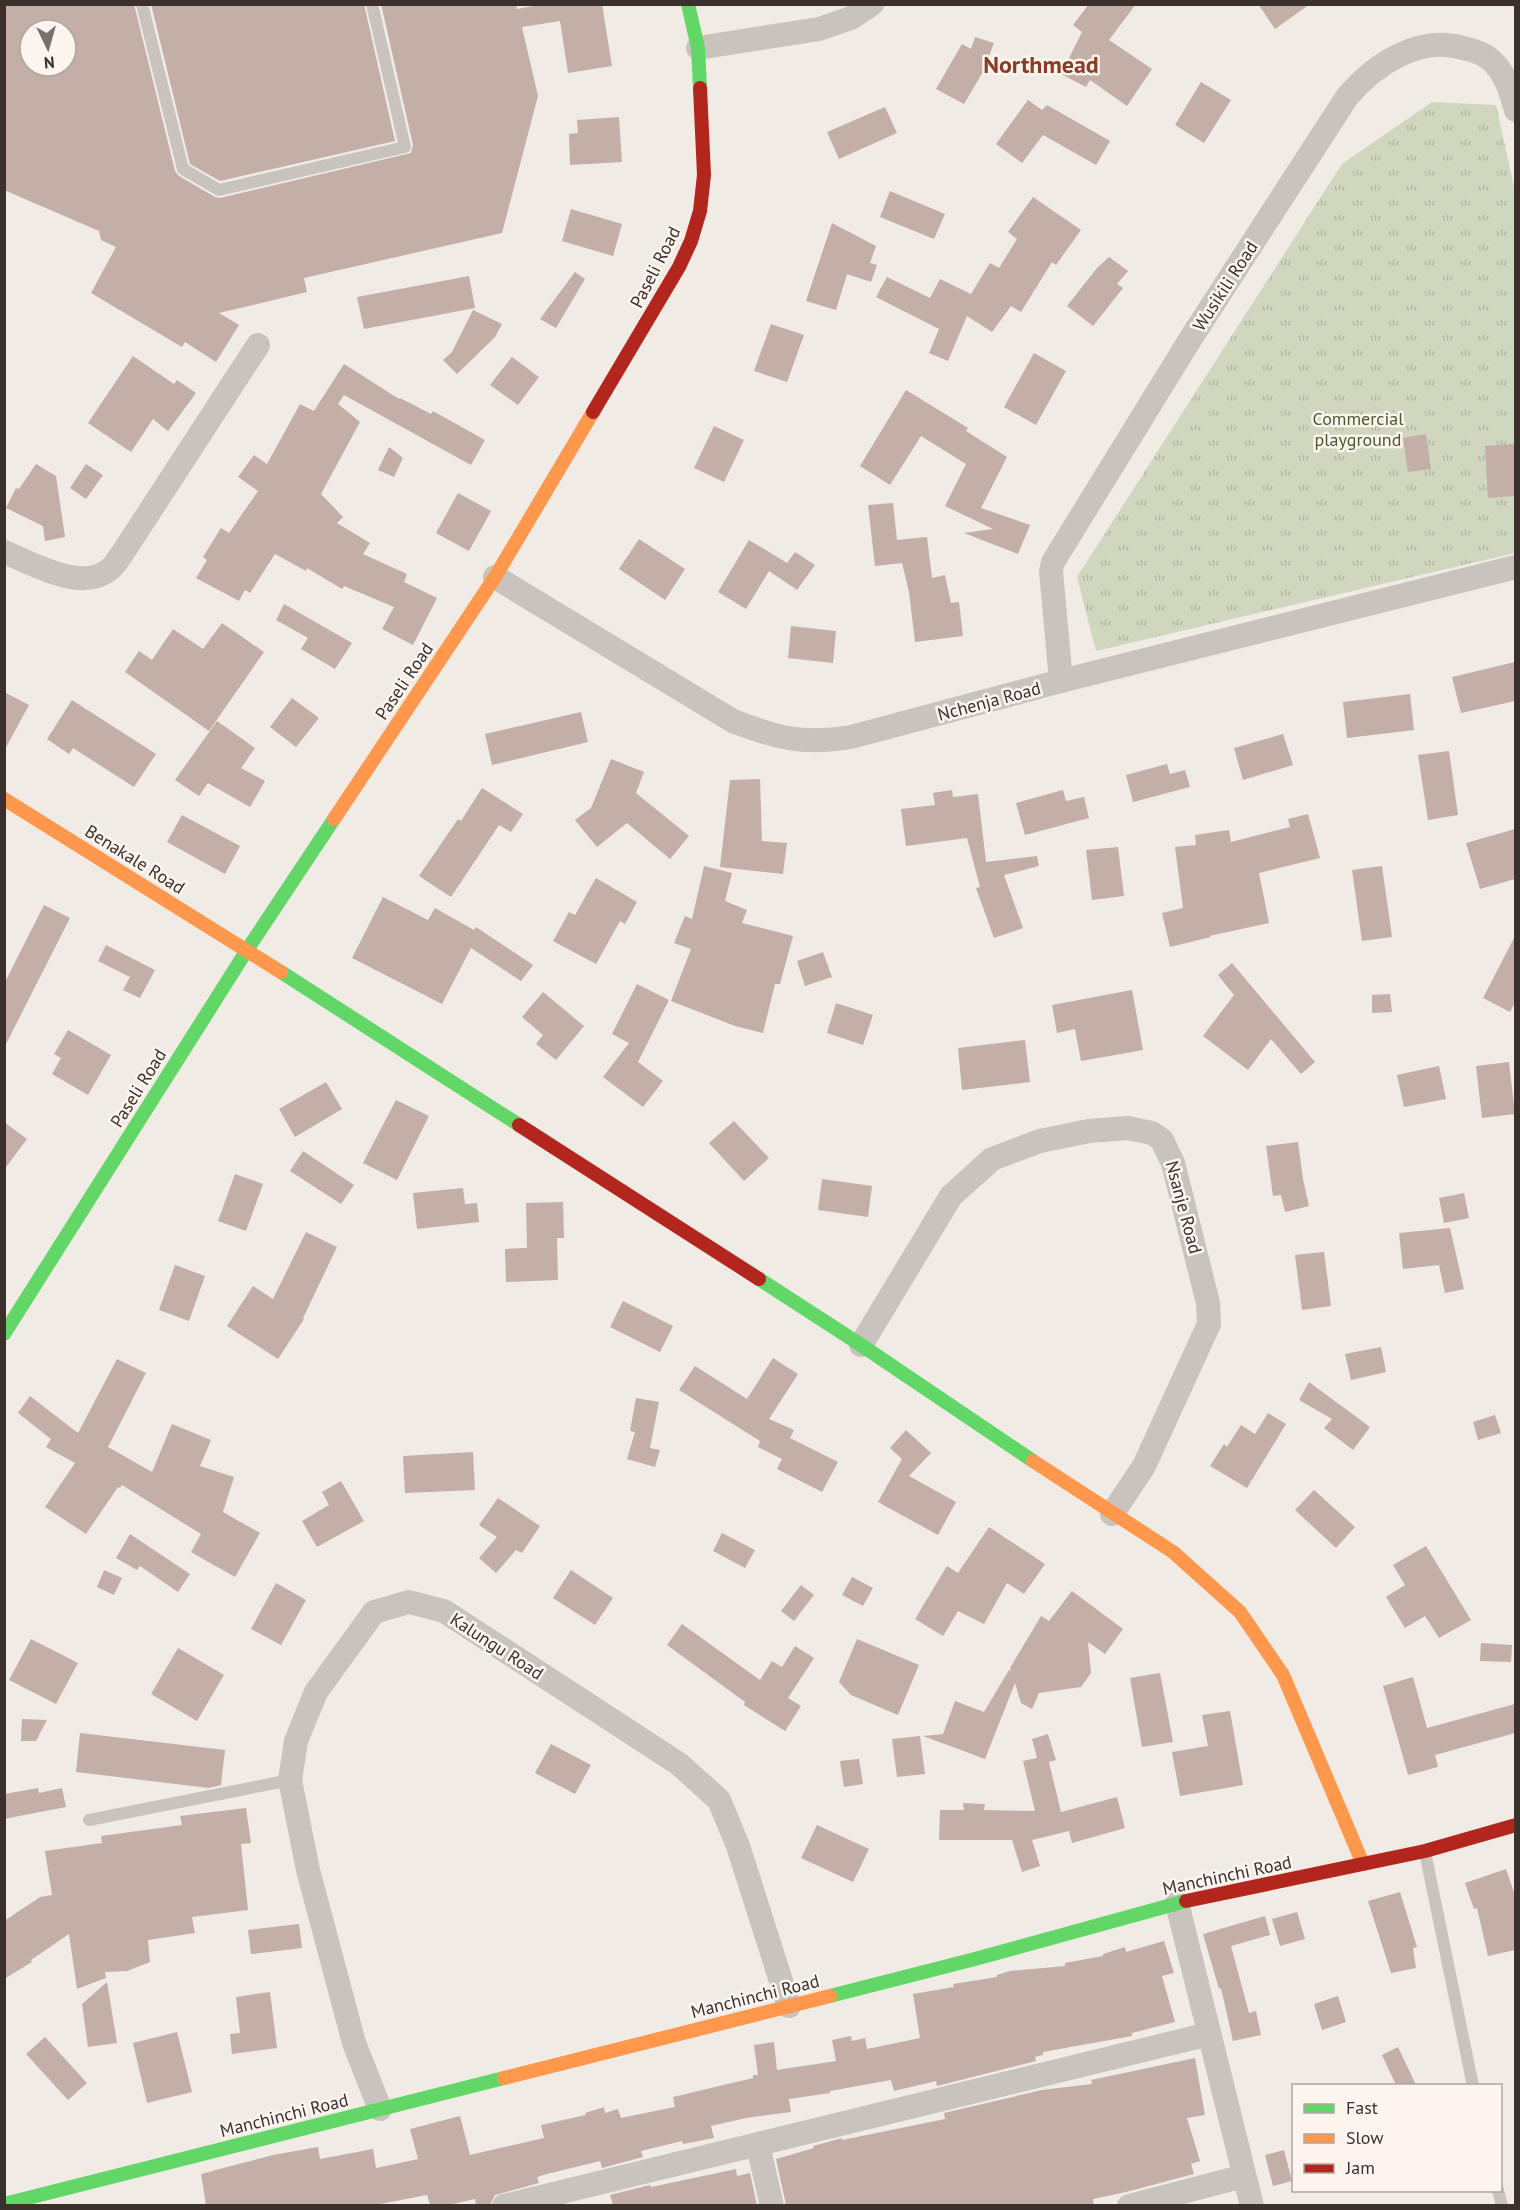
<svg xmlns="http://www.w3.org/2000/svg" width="1520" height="2210" viewBox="0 0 1520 2210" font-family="'PT Sans',sans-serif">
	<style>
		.park { fill: url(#park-tufts) }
		.building { fill: #c3afa7; fill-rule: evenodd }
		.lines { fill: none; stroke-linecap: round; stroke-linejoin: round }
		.lane { stroke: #c9c3be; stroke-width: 12 }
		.street { stroke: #c9c3be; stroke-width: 24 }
		.fast { stroke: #63d668; stroke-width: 14 }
		.slow { stroke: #ff974d; stroke-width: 14 }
		.jam { stroke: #b3261e; stroke-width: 14 }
		.labels { text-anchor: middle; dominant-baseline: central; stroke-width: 5; stroke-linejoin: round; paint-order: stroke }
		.street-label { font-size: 18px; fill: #3b302b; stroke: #fbf5ee }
		.park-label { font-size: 18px; fill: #4a5a2e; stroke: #fbf5ee }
		.district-label { font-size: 24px; font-weight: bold; fill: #8c3b22; stroke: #fbf5ee }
	</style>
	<defs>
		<pattern id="park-tufts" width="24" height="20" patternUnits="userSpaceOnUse" patternTransform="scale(1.5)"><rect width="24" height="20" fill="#d1d6bf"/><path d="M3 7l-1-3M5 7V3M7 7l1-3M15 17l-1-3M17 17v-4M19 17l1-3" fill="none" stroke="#b4b8a4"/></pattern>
	</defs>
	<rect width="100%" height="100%" fill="#f0ebe5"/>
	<path class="park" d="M1432 102 1496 105 1516 196 1515 553 1096 651 1077 577 1342 164Z"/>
	<path class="building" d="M4 4H134L175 171 179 176 215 197 220 198 411 153 413 145 381 4H516L517 9 544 4H602L612 66 568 73 560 21 522 27 538 96 502 233 304 278 307 292 219 313 239 325 216 362 185 342 182 347 91 293 116 247 101 240 99 231 4 190ZM30 30H66V66H30Z
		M151 4H364L395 141 220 181 190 164Z
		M1089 4H1136L1109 40 1152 69 1127 106 1090 80 1086 87 1061 74 1082 32 1073 25Z
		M1258 4H1310L1275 29Z
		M975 37 994 43 988 59 990 60 964 104 936 89 962 44 971 49Z
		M1201 82 1231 100 1204 143 1175 125Z
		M1028 100 1042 110 1047 105 1110 141 1096 165 1043 135 1022 163 996 144Z
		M885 107 897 133 839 159 827 132Z
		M619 117 622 162 570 165 569 134 578 133 577 120Z
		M890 191 945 214 934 239 880 217Z
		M1033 197 1081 230 1056 265 1052 262 1021 312 1011 306 992 332 967 316 948 361 929 353 939 329 876 297 887 277 930 298 940 279 971 294 990 263 999 268 1017 239 1008 232Z
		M571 209 622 224 613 256 562 241Z
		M832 223 876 246 870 263 877 265 871 282 847 274 836 310 806 301Z
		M1109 257 1128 271 1117 284 1123 288 1093 326 1067 306 1097 268Z
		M575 272 585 279 556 328 540 319Z
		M469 276 475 308 364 329 357 297Z
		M473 310 502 324 495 337 457 374 443 360 452 352Z
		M771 324 804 335 787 382 754 371Z
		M1034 353 1066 371 1036 425 1004 407Z
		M133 356 174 384 177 380 196 393 168 431 153 419 131 452 88 423Z
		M512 357 539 377 518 405 490 385Z
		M344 364 399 399 400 398 431 414 433 411 485 440 471 465 344 395 338 404 360 422 321 494 343 517 337 523 370 543 363 554 407 574 404 582 437 598 413 645 382 629 394 607 344 586 342 589 307 568 306 571 275 554 250 593 245 590 239 601 196 578 207 560 203 557 221 528 229 533 258 491 238 477 254 455 267 464 300 404 314 411Z
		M906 390 968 428 966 431 1007 457 981 508 1030 525 1018 554 964 533 993 529 945 506 966 464 921 436 890 485 860 466Z
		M714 426 744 440 724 482 694 468Z
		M1426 434 1431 469 1408 472 1403 438Z
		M1514 444 1515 496 1488 498 1485 446Z
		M389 447 403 458 394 477 378 470Z
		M36 464 56 476 65 537 45 541 43 526 6 508 16 488 19 489Z
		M86 464 103 475 86 499 70 488Z
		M458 493 491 511 469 551 436 533Z
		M893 503 897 540 927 537 932 578 945 575 951 603 959 602 963 636 915 642 909 592 902 563 875 566 868 505Z
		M639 539 685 569 665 600 619 569Z
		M749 540 787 563 795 552 815 565 797 590 769 571 746 609 718 592Z
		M284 604 352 643 335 669 301 649 308 638 276 620Z
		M222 623 264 652 209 731 125 672 139 651 152 660 173 629 203 649Z
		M791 626 836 631 833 663 788 658Z
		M1515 662V701L1461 713 1452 677Z
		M4 692 29 705 4 751Z
		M1410 694 1414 730 1347 738 1343 702Z
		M292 698 319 718 296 747 270 727Z
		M72 700 156 754 134 787 73 748 69 754 47 739Z
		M581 712 588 742 492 765 485 734Z
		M217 721 255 748 241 768 265 781 250 807 208 783 199 796 175 780Z
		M1283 734 1293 765 1243 780 1234 748Z
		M1449 751 1458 815 1428 820 1418 755Z
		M611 759 644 772 636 793 689 836 670 859 627 823 597 847 575 820 591 808Z
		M1167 764 1170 774 1185 770 1190 787 1133 802 1126 775Z
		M760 779 762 841 787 843 783 874 720 867 730 780Z
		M482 788 523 814 511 832 499 825 451 897 419 876 458 819 461 821Z
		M952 790 953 797 978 794 986 862 1037 856 1039 866 1004 875 1023 928 994 938 976 888 980 887 967 838 906 846 901 809 935 805 933 793Z
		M1063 790 1066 801 1084 797 1089 818 1025 835 1016 803Z
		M1308 814 1320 858 1259 873 1269 923 1209 936 1211 937 1170 947 1162 913 1183 908 1175 847 1196 845 1195 835 1229 830 1231 842 1290 827 1288 819Z
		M182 815 240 846 225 874 167 842Z
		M1515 829V879L1480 889 1466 843Z
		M1118 847 1124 896 1092 900 1086 850Z
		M704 866 732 873 725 901 747 910 742 923 793 936 780 984H775L763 1033 735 1026 671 1001 691 949 674 943 685 916 692 919Z
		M1382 866 1392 937 1362 941 1352 870Z
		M596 878 637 902 625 924 620 921 596 964 553 941 569 912 575 915Z
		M383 897 428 920 435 908 474 930 476 927 533 965 521 981 471 948 442 1004 352 958Z
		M44 905 70 918 4 1048V984Z
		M1515 936V1002L1510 1012 1483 998Z
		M106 945 155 970 140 998 123 990 130 977 98 961Z
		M823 952 832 977 805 986 797 961Z
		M1232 963 1315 1062 1301 1074 1271 1039 1248 1070 1203 1036 1234 995 1218 975Z
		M637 984 669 1000 638 1062 663 1081 643 1107 603 1077 629 1043 612 1034Z
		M1132 990 1143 1050 1081 1061 1075 1029 1057 1033 1052 1005Z
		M543 992 584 1026 556 1060 536 1044 543 1035 522 1017Z
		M1390 994 1392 1012 1372 1013V995Z
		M836 1003 873 1015 863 1045 827 1033Z
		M68 1030 111 1055 88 1095 52 1074 61 1058 54 1054Z
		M1025 1040 1030 1082 962 1090 958 1048Z
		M1509 1062 1515 1114 1482 1118 1476 1066Z
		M1439 1066 1446 1099 1404 1107 1397 1075Z
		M326 1082 342 1109 295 1137 279 1109Z
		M396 1100 429 1116 397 1180 363 1163Z
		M734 1121 769 1158 744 1181 709 1143Z
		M4 1122 27 1139 4 1170Z
		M1298 1142 1303 1179 1309 1206 1285 1212 1281 1195 1273 1196 1266 1146Z
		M303 1151 354 1185 341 1204 290 1171Z
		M235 1174 263 1184 246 1231 218 1221Z
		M822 1179 872 1186 868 1217 818 1210Z
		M463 1188 465 1204 477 1203 479 1222 417 1229 413 1193Z
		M1464 1193 1469 1218 1444 1223 1439 1198Z
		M563 1202 564 1238H557L558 1280 506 1282 505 1249 527 1248 526 1203Z
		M1450 1228 1464 1289 1445 1293 1439 1265 1403 1269 1399 1233Z
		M306 1232 337 1247 303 1318 304 1319 278 1359 227 1326 253 1286 273 1299Z
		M1324 1252 1331 1306 1302 1310 1295 1255Z
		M175 1265 205 1276 189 1321 159 1310Z
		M623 1301 673 1326 660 1352 610 1327Z
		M1381 1347 1386 1372 1351 1380 1345 1354Z
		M773 1358 798 1374 769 1419 794 1430 790 1438 838 1462 822 1492 777 1469 782 1459 758 1447 760 1441 679 1390 695 1366 747 1399Z
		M117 1359 146 1373 108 1447 152 1472 172 1424 211 1440 200 1466 234 1477 223 1512 260 1533 235 1577 191 1552 201 1534 122 1485 120 1488 118 1487 86 1534 45 1507 75 1463 46 1447 51 1439 18 1413 30 1396 78 1433Z
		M1309 1382 1370 1427 1353 1450 1324 1428 1332 1419 1299 1400Z
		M636 1398 659 1402 650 1448 660 1450 655 1467 627 1459 635 1432 630 1431Z
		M1268 1413 1286 1424 1247 1488 1210 1466 1224 1444 1227 1447 1241 1425 1255 1434Z
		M1495 1415 1501 1433 1478 1440 1473 1422Z
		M906 1430 931 1453 909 1476 956 1502 938 1535 878 1502 902 1459 890 1448Z
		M473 1452 475 1490 405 1493 403 1456Z
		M341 1481 364 1521 317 1547 302 1521 329 1505 322 1492Z
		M1314 1490 1355 1527 1336 1548 1295 1510Z
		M498 1498 540 1526 522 1553 516 1550 496 1573 479 1558 497 1537 479 1525Z
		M989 1527 1045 1564 1024 1594 1007 1583 984 1624 958 1611 943 1636 915 1619 947 1566 958 1573Z
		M722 1533 755 1550 745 1568 713 1551Z
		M130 1534 190 1574 178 1592 140 1566 137 1570 116 1558Z
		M1426 1546 1471 1620 1439 1638 1425 1616 1405 1628 1386 1597 1405 1585 1393 1565Z
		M104 1570 122 1578 114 1595 97 1587Z
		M571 1570 613 1598 595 1625 553 1598Z
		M852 1577 873 1588 863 1606 842 1595Z
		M276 1583 306 1600 281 1645 251 1629Z
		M801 1585 814 1595 794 1621 781 1611Z
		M1072 1591 1123 1629 1105 1654 1088 1642 1091 1673 1081 1687 1039 1693 1032 1709 1021 1703 1015 1683 985 1759 923 1736 943 1734 955 1701 984 1712 1009 1670 1011 1671 1010 1668 1041 1616 1049 1621Z
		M682 1624 760 1680 772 1661 782 1667 795 1646 814 1658 788 1698 801 1706 785 1731 744 1705 745 1702 667 1645Z
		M31 1639 78 1663 56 1704 9 1680Z
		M857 1639 919 1665 898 1715 851 1695 839 1682Z
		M1481 1643 1512 1645 1511 1662 1480 1661Z
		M178 1648 224 1675 197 1721 151 1694Z
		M1160 1673 1173 1742 1142 1747 1130 1678Z
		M1413 1677 1427 1728 1515 1704V1733L1435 1755 1438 1767 1408 1775 1383 1686Z
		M1230 1711 1243 1785 1180 1796 1172 1752 1208 1746 1202 1715Z
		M22 1719 47 1720 36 1741H21Z
		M80 1733 225 1750 221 1785 209 1788 76 1772Z
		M1048 1734 1056 1760 1049 1762 1061 1812 1117 1797 1125 1828 1072 1843 1069 1831 1032 1840 1040 1866 1022 1872 1012 1840H939L940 1810H964L963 1803 985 1804 984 1810 1035 1811 1023 1761 1037 1758 1032 1739Z
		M920 1736 925 1774 897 1777 892 1739Z
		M551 1744 591 1765 575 1794 535 1773Z
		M859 1759 863 1784 844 1787 840 1761Z
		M38 1788 39 1793 62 1788 66 1807 4 1819V1794Z
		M246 1808 251 1843 241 1844 248 1910 192 1917 195 1933 148 1940 150 1962 127 1971 105 1972 106 1978 77 1989 69 1934 31 1960 32 1962 4 1979V1921L40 1897 52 1895 45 1851 102 1843 101 1836 182 1825 180 1816Z
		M817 1825 869 1849 853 1882 801 1858Z
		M1506 1869 1515 1895V1950L1488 1956 1477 1908 1474 1909 1465 1883Z
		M1400 1892 1417 1947 1413 1948 1416 1968 1391 1973 1368 1901Z
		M1297 1912 1305 1939 1280 1946 1272 1919Z
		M1265 1916 1270 1935 1231 1946 1249 2013 1256 2011 1261 2035 1233 2041 1221 1988 1219 1989 1203 1934Z
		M299 1924 302 1948 251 1954 248 1930Z
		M1164 1941 1174 1973 1162 1976 1175 2022 1132 2033V2036L1043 2052V2055L1035 2057 1036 2061 937 2086 936 2081 894 2091 891 2080 830 2091V2093L789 2099 791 2112 746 2118 711 2126 714 2138 683 2144 682 2141 641 2151 643 2157 602 2168 600 2161 547 2174 537 2177 539 2183 495 2195 490 2205H476L475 2199 448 2205H430L427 2195 375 2205H206L201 2174 273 2155 318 2147 320 2159 373 2149 376 2168 418 2159 410 2129 460 2116 470 2155 544 2138 541 2125 586 2115 585 2113 604 2107 605 2113 618 2109 621 2118 675 2107 673 2097 753 2078V2075H758L754 2045 774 2042 777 2070 836 2061 832 2040 851 2036 852 2041 865 2038 867 2049 920 2038 913 1994 954 1987 953 1984 997 1977V1975L1010 1971 1065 1966V1963L1103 1956V1954L1125 1947 1126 1952Z
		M107 1982 117 2043 88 2047 82 2004Z
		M270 1992 277 2048 232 2054 230 2034 240 2033 236 1997Z
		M1338 1996 1346 2022 1322 2030 1314 2004Z
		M177 2032 192 2092 147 2103 133 2043Z
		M45 2037 87 2083 68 2100 26 2054Z
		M1398 2047 1416 2085H1396L1382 2055Z
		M1195 2058 1205 2115 1187 2118 1200 2161 1191 2164 1194 2174 1126 2192 1093 2199 1094 2205H786L776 2159 814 2148 813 2146 842 2138V2140L945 2119 944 2113 1042 2090 1092 2084 1091 2080Z
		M1284 2150 1292 2181 1273 2186 1265 2155Z
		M736 2169 737 2176 750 2173 757 2205H613L610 2195 650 2185 651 2187Z"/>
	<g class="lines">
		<path class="lane" d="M142 4 183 169 219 190 405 147 372 4
			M89 1820 290 1780
			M1425 1852 1473 2086
			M1498 2190 1502 2206"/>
		<path class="street" d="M698 48 819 29 851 18 872 4
			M4 552C34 564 82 593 110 569 115 565 118 559 122 554L258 345
			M495 577 733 721C777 738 803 745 851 737L1061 681 1516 567
			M1061 681 1051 571 1053 562 1191 338 1347 97C1375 64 1419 35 1463 48 1473 50 1485 54 1492 61 1506 74 1511 93 1516 110
			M861 1345 951 1196 992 1159 1040 1141 1089 1131 1128 1128 1152 1133 1162 1140 1173 1163 1208 1303 1209 1324 1144 1466 1112 1514
			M1177 1903 1252 2206
			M380 2109 354 2043 308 1870 290 1780 296 1741 316 1692 374 1612 409 1602 444 1611 679 1764 719 1800 738 1846 789 2006
			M758 2145 772 2206
			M504 2206 1209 2034
			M1129 2206 1244 2176"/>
		<path class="fast" d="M688 4 698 48 700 88
			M281 972 519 1125
			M759 1279 861 1345 1033 1461
			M4 1334 247 950 334 819
			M830 1996 975 1959 1186 1901
			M4 2204 504 2078"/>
		<path class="slow" d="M4 799 281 972
			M334 819 495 577 593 412
			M1033 1461 1173 1552 1240 1612 1283 1675 1363 1864
			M504 2078 830 1996"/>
		<path class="jam" d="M593 412 679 267 691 241 700 211 704 175 700 88
			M519 1125 759 1279
			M1186 1901 1425 1851 1516 1825"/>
	</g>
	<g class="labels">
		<g class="street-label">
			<text transform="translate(655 267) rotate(-63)">Paseli Road</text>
			<text transform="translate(1225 286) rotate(-57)">Wusikili Road</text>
			<text transform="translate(404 681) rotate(-56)">Paseli Road</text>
			<text transform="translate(989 701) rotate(-15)">Nchenja Road</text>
			<text transform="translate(135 859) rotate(32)">Benakale Road</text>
			<text transform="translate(138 1088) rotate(-58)">Paseli Road</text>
			<text transform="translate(1184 1207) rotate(75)">Nsanje Road</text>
			<text transform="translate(497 1646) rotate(33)">Kalungu Road</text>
			<text transform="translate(1227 1875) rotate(-12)">Manchinchi Road</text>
			<text transform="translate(755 1996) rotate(-14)">Manchinchi Road</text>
			<text transform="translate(284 2115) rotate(-14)">Manchinchi Road</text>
		</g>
		<g class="park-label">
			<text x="1358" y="418">Commercial<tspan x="1358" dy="21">playground</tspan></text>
		</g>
		<g class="district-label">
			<text x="1041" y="64">Northmead</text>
		</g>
	</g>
	<rect width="1520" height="2210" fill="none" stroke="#3b302b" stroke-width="12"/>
	<rect x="1292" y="2084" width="210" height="108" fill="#fbf5ee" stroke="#aea6a0" stroke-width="1.5"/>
	<rect x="1304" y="2104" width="30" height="9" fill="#63d668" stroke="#aea6a0" stroke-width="1.5"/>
	<text x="1346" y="2114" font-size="18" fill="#3b302b">Fast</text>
	<rect x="1304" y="2134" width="30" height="9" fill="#ff974d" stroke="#aea6a0" stroke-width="1.5"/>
	<text x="1346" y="2144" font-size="18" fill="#3b302b">Slow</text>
	<rect x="1304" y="2164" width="30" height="9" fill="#b3261e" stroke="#aea6a0" stroke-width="1.5"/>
	<text x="1346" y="2174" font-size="18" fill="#3b302b">Jam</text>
	<g transform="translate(48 48) rotate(175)"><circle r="28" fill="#fbf5ee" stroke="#aea6a0" stroke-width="1.5"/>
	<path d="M0-4.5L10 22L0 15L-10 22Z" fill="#7a716c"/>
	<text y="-9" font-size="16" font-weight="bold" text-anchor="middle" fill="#3b302b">N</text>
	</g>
</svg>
